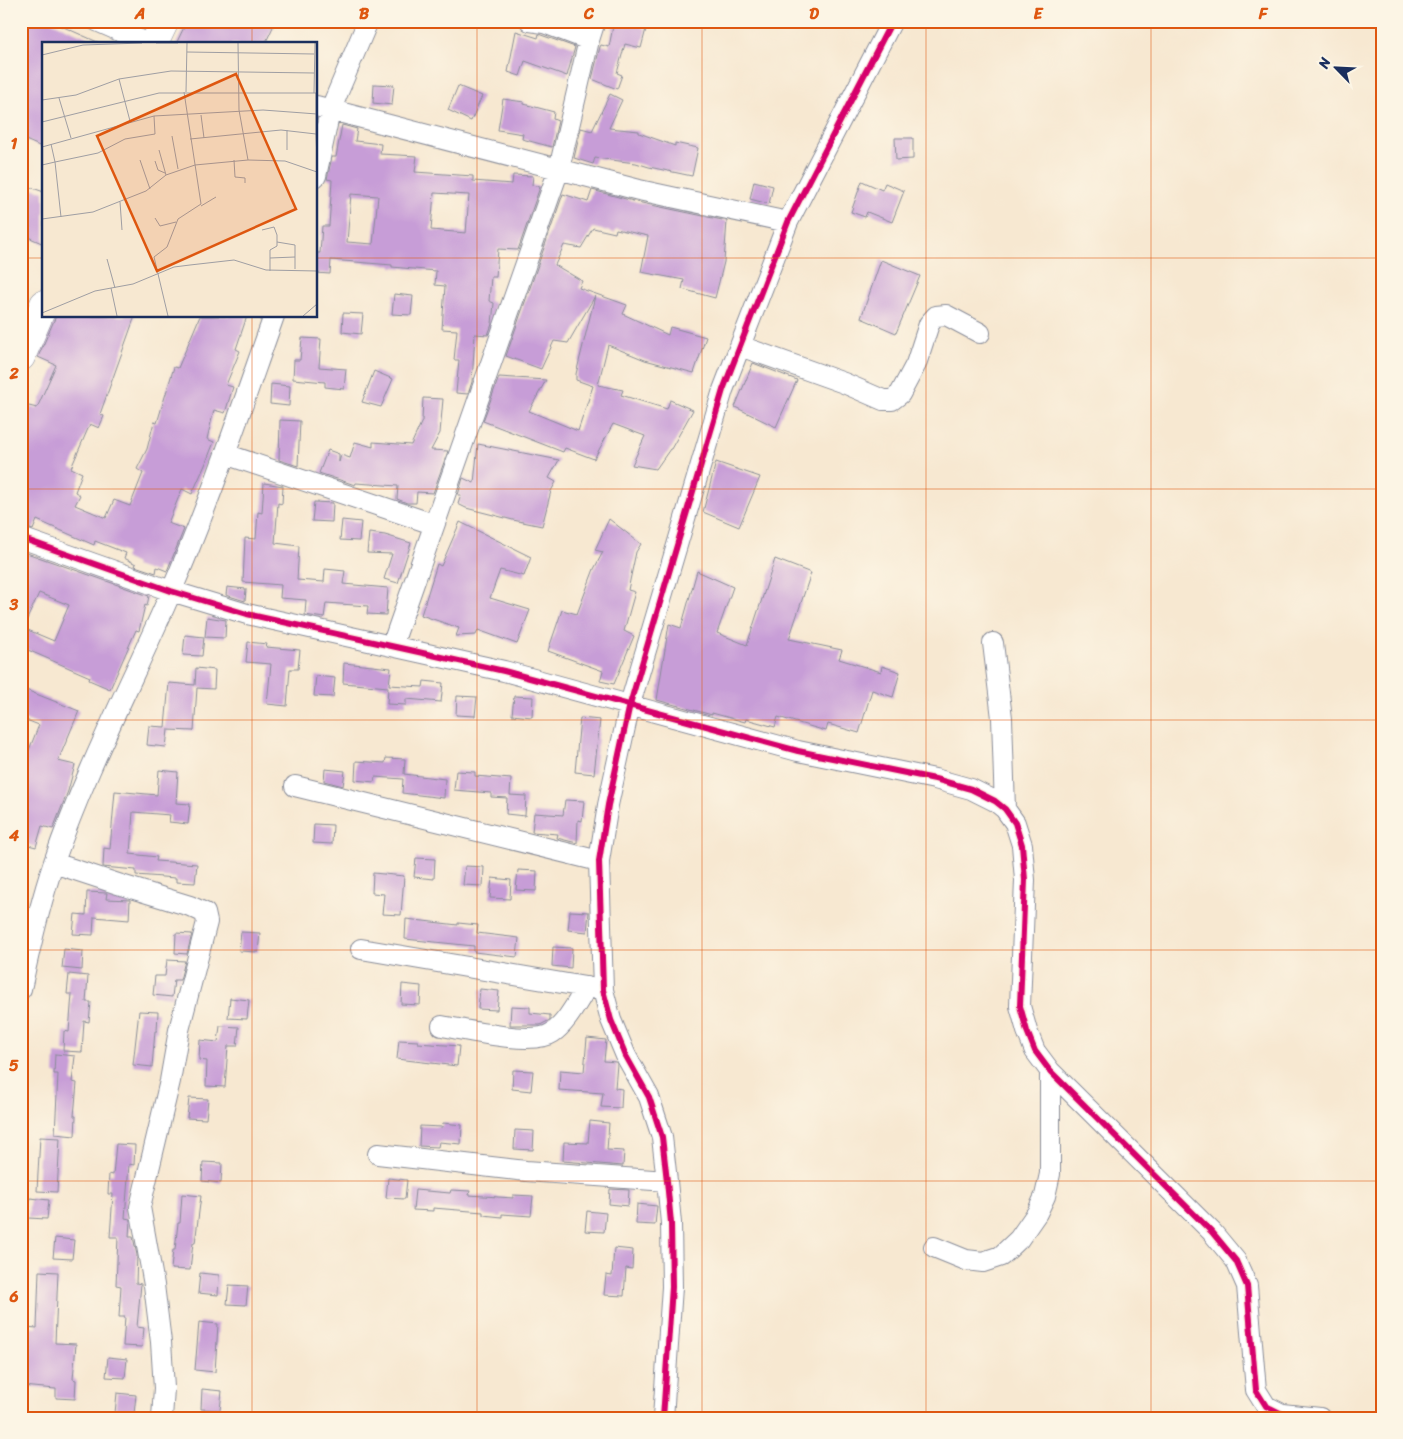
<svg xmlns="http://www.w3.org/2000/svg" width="1403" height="1439" viewBox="0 0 1403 1439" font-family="Sriracha,sans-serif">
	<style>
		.building { fill: #c79dd7; fill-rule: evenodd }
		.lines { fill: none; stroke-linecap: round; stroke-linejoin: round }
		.street-casing { stroke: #898c98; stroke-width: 22 }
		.secondary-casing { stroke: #898c98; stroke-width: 29 }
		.street { stroke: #fff; stroke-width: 20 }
		.secondary { stroke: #fff; stroke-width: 28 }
		.cycleway-casing { stroke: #fcf5e5; stroke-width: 9 }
		.cycleway { stroke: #d6006c; stroke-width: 6 }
		.grid { fill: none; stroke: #de5710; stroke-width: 1; stroke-opacity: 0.55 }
		.inset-road { fill: none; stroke: #9f9ea3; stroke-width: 1 }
		.view { fill: #de5710; fill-opacity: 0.15; stroke: #de5710; stroke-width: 2.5 }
		.inset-edge { fill: none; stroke: #1b2f5e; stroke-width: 2.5 }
		.neatline { fill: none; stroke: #de5710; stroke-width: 2 }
		.grid-label { font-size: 16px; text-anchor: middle; font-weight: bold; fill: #de5710 }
	</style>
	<rect width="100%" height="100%" fill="#fcf5e5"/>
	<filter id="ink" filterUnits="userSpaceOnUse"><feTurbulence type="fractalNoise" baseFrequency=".02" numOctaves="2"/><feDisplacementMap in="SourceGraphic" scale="10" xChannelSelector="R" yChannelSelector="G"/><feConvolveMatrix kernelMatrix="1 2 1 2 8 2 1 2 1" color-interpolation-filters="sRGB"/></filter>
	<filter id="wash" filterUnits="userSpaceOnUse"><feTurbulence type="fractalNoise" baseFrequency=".0096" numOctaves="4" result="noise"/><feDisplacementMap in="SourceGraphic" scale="20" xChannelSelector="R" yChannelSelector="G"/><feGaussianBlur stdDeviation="1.12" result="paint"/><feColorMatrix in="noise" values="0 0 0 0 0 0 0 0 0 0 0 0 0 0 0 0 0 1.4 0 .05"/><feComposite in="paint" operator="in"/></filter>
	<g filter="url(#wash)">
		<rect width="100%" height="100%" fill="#f7e8d1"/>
		<g id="blocks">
			<path class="building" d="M30 21H50L102 44H44V148L21 138V43Z
				M187 21H260L273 27 265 44H176Z
				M614 21H643L642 28 646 29 641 48 625 44 617 73 622 75 617 89 592 79 600 47 601 45 609 47Z
				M516 31 538 38 539 34 541 35 575 47 567 76 525 61 520 76 508 72Z
				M374 84 394 85 392 105 373 103Z
				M458 86 482 96 471 121 448 110Z
				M610 94 622 100 609 128 639 131V133L675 146V143L698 148 692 176 649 167 636 163 595 158 593 164 574 158 581 128 592 131Z
				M503 99 524 102V104L554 112 553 119 558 121 552 147 522 139 523 134 498 130Z
				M342 125 357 129 355 141 381 144 380 154 417 156 415 172 473 176V181L512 184 513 175 533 176 532 185 540 187 518 250 498 249 496 277H491L489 301 494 303 492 324 488 335 475 334 472 382 468 394 456 393 459 360H454L457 330 442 329 445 286 435 285 436 271 392 267V265L331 260 330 274 316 273V253H320L322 226H329L332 180 327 179 332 157H336ZM434 193 469 195 466 233 431 230ZM351 194 378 196 373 244 347 242Z
				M895 138H913V159L896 160Z
				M754 181 773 186 769 204 750 199Z
				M862 181 882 190 885 183 904 191 892 222 867 212 865 217 851 212Z
				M27 186 44 192V244L21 234V202Z
				M592 190 637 202 727 221 724 262 715 298 682 289 684 280 641 272 648 236 616 229 615 233 593 228 581 248 564 245 555 265 582 281 579 288 627 305 623 314 668 335 670 327 706 337 694 373 645 360 608 345 598 385 623 390 621 395 667 409 670 400 693 410 671 449H670L656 469 632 465 645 436 613 424 594 459 565 448 563 452 483 421 499 377 546 380 529 411 578 431 593 386 576 380V374L595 296 568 343 554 341 541 369 506 356 563 194 588 202Z
				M881 260 920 276 896 333 861 318Z
				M394 294 413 296 411 315 392 314Z
				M343 313 363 314 361 334 342 332Z
				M56 316H135L100 414 104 416 99 428 90 424 71 468 82 473 75 492 80 495 75 505 106 518 114 500 130 506 143 473 137 469 147 449 154 422 157 423 174 367 178 368 200 316H247L236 349 240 351 226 385 233 387 225 413 214 410 207 439 214 442 205 465 192 494 182 489 168 523 184 529 167 571 157 567 156 573 135 566 136 564 124 558 126 553 95 541 94 545 37 520 33 530 21 526V404L37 408 56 365 38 357Z
				M302 338 321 339 319 367 346 369 344 389 325 387V382L293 379 294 360H300Z
				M753 363 797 380 776 427 735 407Z
				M374 371 393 379 381 407 362 402Z
				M271 384 290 386 289 406 270 404Z
				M423 398 443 399 440 433 431 450 448 451 433 493 417 492 416 503H407L397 499 398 486 356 483 355 485 319 473 328 450 339 454V462L341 455 350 458 355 442 373 447V442L411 445 422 421Z
				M280 420 300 421 298 466 279 460Z
				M478 444 559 460 549 478 556 482 551 491 542 526 513 520 466 508 458 504 461 495H458L463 478 474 483Z
				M716 462 760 477 739 527 703 512Z
				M264 483 283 486 282 504 278 503 275 543 299 546 297 580 324 582 325 569 345 571 343 584 388 588 386 615 367 614 368 606 326 603 324 618 305 615 306 600 280 598 281 585 243 582 245 538 256 539 258 512 262 513Z
				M314 502 333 503 332 522 312 521Z
				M609 519 641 544 636 552 628 590 635 592 624 631 634 636 614 684 600 681 603 671 548 651 562 610 577 614 594 569 603 552 595 550Z
				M342 520 361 522 359 541 340 540Z
				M460 522 531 557 524 576 500 570 490 598 530 610 517 644 478 630 476 635 456 636 459 628 421 615 437 564 441 566Z
				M369 533 385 535 411 543 398 583 384 579 392 554 367 553Z
				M21 551 149 596 147 606 145 605 139 631 136 630 110 689 89 680 90 677 21 647ZM39 593 69 605 54 641 23 628Z
				M775 559 811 573 789 639 842 650 839 659 881 672 882 666 900 672 893 697 872 690 859 733 828 724 826 731 778 717 775 727 746 719 745 722 712 713V715L657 700 669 624 681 628 697 571 733 587 717 633 747 645Z
				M227 587 246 589 245 601 226 595Z
				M207 617 226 620 225 638 205 637Z
				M185 635 204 637 202 656 183 655Z
				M248 642 267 644 266 647 300 650 298 669H290L287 706 267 704 271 664 246 662Z
				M344 663 391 668 389 685 423 687 424 681 443 683 441 702 406 699V705L387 704 388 687 343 683Z
				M196 668 215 670 214 689 197 688 194 731 168 730 166 747 147 745 149 726 165 727 169 683 195 685Z
				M316 676 335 678 333 697 314 696Z
				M21 688 79 711 58 761 75 765 68 791 53 829 42 826 36 847 21 843V748L29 750 39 725 21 718Z
				M457 696 477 697 475 716 456 715Z
				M514 696 533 697 532 717 512 715Z
				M580 718 600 720 594 774 575 772Z
				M386 758 405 759 404 774 445 779 444 798 402 793 403 779 375 777 374 782 355 780 356 761 385 763Z
				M325 769 345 771 343 786 324 781Z
				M159 770 178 772 176 803 190 804 188 824 169 822 170 815 133 812 130 854 157 857 156 861 197 864 195 883 176 882V878L136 875V870L103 867 104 848 110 849 115 791 157 795Z
				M456 771 475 772V776L511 779 510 795 526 796 525 816 506 814 507 798 491 797V793L454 790Z
				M565 800 584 801 582 821 578 820 577 843 557 838 558 834 532 832 534 813 563 815Z
				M314 824 333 825 332 844 313 843Z
				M416 858 435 859 434 879 414 877Z
				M465 866 484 867 483 886 463 885Z
				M518 870 537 871 536 891 516 890Z
				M373 873 404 876 401 915 382 914 384 894 372 893Z
				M492 878 511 880 510 899 490 898Z
				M87 892 107 893 106 899 130 900 129 920 94 917 93 935 73 934 75 914 86 915Z
				M570 911 589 912 587 932 568 930Z
				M406 919 458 925V923L478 925 477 933 519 938 517 957 474 952V946L405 939Z
				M241 932 260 933 258 952 239 951Z
				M176 933 192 934 187 954 175 953Z
				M553 947 572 948 571 968 552 966Z
				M64 949 83 951 82 970 62 968Z
				M167 960 185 961 180 980H174L172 997 153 995 155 976H165Z
				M69 974 88 976 86 1002H91L89 1022 84 1021 82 1052 63 1051 64 1031 69 1032 72 994H67Z
				M402 984 421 986 420 1005 401 1004Z
				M480 989 499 991 497 1010 478 1009Z
				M230 998 249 1000 247 1019 228 1018Z
				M511 1006 530 1007V1013L550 1015V1020L540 1025H510Z
				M139 1011 158 1012 157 1031H155L152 1067 133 1065Z
				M220 1026 239 1027 237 1046H228L225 1087 206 1086 207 1061 199 1060 200 1040 218 1042Z
				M587 1038 606 1040 604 1061 616 1062 617 1064 615 1088 622 1089 621 1108 601 1107 603 1093 559 1090 560 1070 584 1072Z
				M399 1040 418 1041V1043L459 1046 457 1066 397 1059Z
				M55 1054 75 1056 72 1082 77 1083 74 1116H76L75 1136 55 1134 58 1074H54Z
				M513 1070 533 1071 531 1091 512 1089Z
				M189 1098 208 1099 206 1119 187 1118Z
				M590 1121 609 1123 607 1150 624 1151 623 1166 563 1161 564 1142 588 1143Z
				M443 1123 462 1125 461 1144 439 1142 438 1147 419 1146 420 1126 442 1127Z
				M515 1130 534 1131 533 1150 514 1149Z
				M40 1137 60 1138 57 1192 37 1191Z
				M116 1144 135 1145 134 1165 129 1164 125 1218 130 1219 129 1237H133L137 1255 136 1283 141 1284 137 1327 144 1328 142 1347 123 1346 125 1317H119L121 1286 116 1285 118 1237H110L113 1194H108L109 1174 113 1175Z
				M203 1162 222 1163 221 1183 202 1181Z
				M388 1178 407 1180 405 1199 386 1198Z
				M610 1189 629 1190 628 1206 609 1204Z
				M415 1190 450 1193 451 1190 470 1191 469 1195 513 1198V1195L533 1196 531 1216 502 1214V1217L483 1215V1212L433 1208V1211L413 1210Z
				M182 1194 201 1196 195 1243H193L190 1270 171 1269 173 1250H175L178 1223H180Z
				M30 1198 49 1200 47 1219 28 1218Z
				M637 1204 657 1206 655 1225 636 1224Z
				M587 1211 606 1213 604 1232 585 1231Z
				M55 1238 74 1240 72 1259 53 1258Z
				M614 1248 633 1250 632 1269 626 1268 624 1296 604 1295 606 1275 612 1276Z
				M39 1271 58 1272 55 1343 76 1344 73 1379 76 1380 75 1399 56 1398V1389L21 1386V1356L22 1343H25L26 1327 37 1328Z
				M200 1273 219 1275 218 1295 198 1293Z
				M229 1285 248 1286 246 1305 227 1304Z
				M199 1322 218 1324 215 1372 195 1370Z
				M108 1357 127 1359 125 1378 106 1377Z
				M202 1389 222 1391 220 1410 201 1409Z
				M117 1393 136 1395 134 1414 115 1413Z"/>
		</g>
	</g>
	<g filter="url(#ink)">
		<use href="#blocks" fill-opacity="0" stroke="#898c98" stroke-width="1"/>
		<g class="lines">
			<g class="street-casing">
				<path id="street" d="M97 21 149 44
					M530 21 544 23 589 40
					M316 106 639 190 788 222
					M316 176 330 111 368 21
					M740 346 844 383 883 400H892L900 394 916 364 929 324 936 316 946 315 980 333
					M225 454 433 524
					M21 538 171 591 247 614 504 671 798 751 935 779 971 789 995 801 1005 809 1015 823 1022 845 1025 880 1020 1006 1027 1031 1035 1051 1050 1071 1212 1232 1236 1261 1247 1286 1256 1390 1266 1406 1282 1414 1320 1418
					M993 643 1002 718 1005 809
					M392 646 559 169 589 40 595 21
					M295 786 599 861
					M54 863 118 884 190 906 205 913 207 922 179 1030 170 1081 140 1207 154 1285 161 1342 164 1388 162 1418
					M361 949 603 990
					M21 989C30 947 40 903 54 862 86 769 132 682 171 592 210 502 241 409 274 316
					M442 1026C466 1030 533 1046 552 1033 567 1023 577 1002 587 987
					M378 1154 526 1171 667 1181
					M934 1247 966 1260 983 1262 1001 1256 1019 1239 1037 1213 1045 1196 1050 1174V1071
					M663 1418 672 1287 671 1223 667 1181 662 1137 649 1097 626 1056 611 1020 603 990 599 861 608 805 630 704 723 390 788 222 892 21"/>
			</g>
			<g class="secondary-casing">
				<path id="secondary" d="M154 44 165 21
					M21 357 44 304"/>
			</g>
			<use href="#street" class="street"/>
			<use href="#secondary" class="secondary"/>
			<g class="cycleway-casing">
				<path id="cycleway" d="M21 538 171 591 247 614 504 671 798 751 935 779 971 789 995 801 1005 809 1015 823 1022 845 1025 880 1020 1006 1027 1031 1035 1051 1050 1071 1212 1232 1236 1261 1247 1286 1256 1390 1266 1406 1282 1414 1320 1418
					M663 1418 672 1287 671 1223 667 1181 662 1137 649 1097 626 1056 611 1020 603 990 599 861 608 805 630 704 723 390 788 222 892 21"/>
			</g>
			<use href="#cycleway" class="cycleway"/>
		</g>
	</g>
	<path class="grid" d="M252 21V44M477 21V1418M702 21V1418M926 21V1418M1151 21V1418M21 258H44M316 258H1382M252 316V1418M21 489H1382M21 720H1382M21 950H1382M21 1181H1382"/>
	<g transform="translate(42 42)">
		<rect width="275" height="275" fill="#f7e8d1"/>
		<path class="inset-road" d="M114 1H136M196 1 197 68 206 118M145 10 272 12M0 13 41 3 100 1M77 37 88 79M144 50 145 1M272 51 273 1M17 56 29 96M0 58 34 53 77 37 129 29 272 31M159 73 162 96M0 80 117 51H275M274 92 275 119M130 94 136 127M148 97 239 88 274 92V51M9 102 13 120 56 111 83 97 113 92 112 74M0 105 112 74 221 68 275 72M117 108 124 133M245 108V88M98 118 108 147M192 118 193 135 203 136V141M113 119 116 128 123 131M0 123 13 120 19 175M78 160 80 188M159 164 174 155M113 176 118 184 134 180M0 177 51 170 104 149 124 133 153 123 206 118 243 119 275 130M220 188 232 185 235 193V204L228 208V229M235 200 253 203V227M228 216 253 215M65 217 73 246M69 246 75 274M0 271 53 249 91 242 132 225 148 223 192 218 224 228 275 229M126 274 112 215 125 205 136 177 159 162 142 50M261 274 275 262"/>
		<path class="view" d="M194 32 254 167 115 229 55 94Z"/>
		<rect width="275" height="275" class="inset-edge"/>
	</g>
	<rect width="1403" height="1439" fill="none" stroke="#fcf5e5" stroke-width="55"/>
	<g transform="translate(1336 68) rotate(294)" stroke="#fcf5e5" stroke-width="4" paint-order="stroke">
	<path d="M0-4L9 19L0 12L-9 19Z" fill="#1b2f5e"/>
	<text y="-8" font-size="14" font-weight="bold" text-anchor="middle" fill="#1b2f5e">N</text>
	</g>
	<rect x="28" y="28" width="1348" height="1384" class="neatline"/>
	<g class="grid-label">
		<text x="140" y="19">A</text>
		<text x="364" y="19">B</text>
		<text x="589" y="19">C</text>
		<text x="814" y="19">D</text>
		<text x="1038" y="19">E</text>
		<text x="1263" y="19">F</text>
		<text x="14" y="149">1</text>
		<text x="14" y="379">2</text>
		<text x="14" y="610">3</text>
		<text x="14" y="841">4</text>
		<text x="14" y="1071">5</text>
		<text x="14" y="1302">6</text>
	</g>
</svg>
